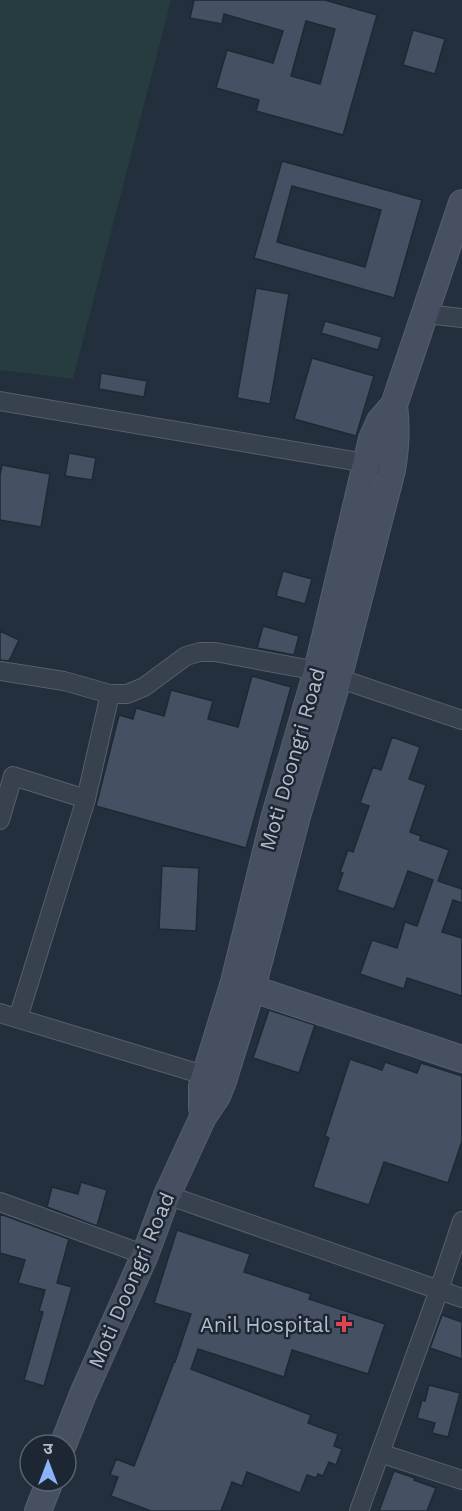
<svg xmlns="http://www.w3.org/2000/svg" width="462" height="1511" viewBox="0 0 462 1511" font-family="'Work Sans','Noto Sans Devanagari',sans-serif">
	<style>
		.green { fill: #263c3f }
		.building { fill: #455162; stroke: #1f2835; stroke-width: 1.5; fill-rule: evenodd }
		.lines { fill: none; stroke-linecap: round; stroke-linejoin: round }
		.street-casing { stroke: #565f6c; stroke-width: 20 }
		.secondary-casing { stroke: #565f6c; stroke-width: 28 }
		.street { stroke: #38414e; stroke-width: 18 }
		.secondary { stroke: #465061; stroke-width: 26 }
		.health-dot { fill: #e0444e; stroke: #1d2633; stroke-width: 2 }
		.labels { text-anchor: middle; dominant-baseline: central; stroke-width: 5; stroke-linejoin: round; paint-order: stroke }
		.street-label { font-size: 21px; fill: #b4bcc9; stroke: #1d2633 }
		.poi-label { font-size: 21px; fill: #b4bcc9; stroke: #1d2633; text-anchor: end }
	</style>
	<rect width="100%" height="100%" fill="#242f3e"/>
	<path class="green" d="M0 0H171L73 379 0 370Z"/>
	<path class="building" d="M194 0H325L377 15 343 135 256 111 259 100 216 88 227 50 273 63 283 31 224 14 222 24 190 18ZM306 21 335 29 320 84 291 76Z
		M413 30 445 39 435 74 403 65Z
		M282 161 422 200 394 298 254 258ZM292 186 381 210 365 267 277 242Z
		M256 288 289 294 270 404 237 398Z
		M325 321 382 337 378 350 321 333Z
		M312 358 374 376 356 436 294 419Z
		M101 373 147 381 144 397 99 389Z
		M69 453 96 458 92 480 65 476Z
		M2 465 50 474 41 527 0 520V475Z
		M283 571 312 579 305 604 276 596Z
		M263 626 299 636 294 655 257 648Z
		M0 631 19 640 9 661 0 660Z
		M252 676 291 687 246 848 96 806 119 715 133 719 136 708 164 716 171 690 213 701 208 719 238 727Z
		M392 737 420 747 409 779 426 785 410 832 421 836 420 840 449 850 438 881 462 889V903L453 900 442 932 462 938V996L407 978 404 989 360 974 372 940 397 948 405 922 417 926 433 880 408 871 394 909 337 890 343 873 340 872 348 850 353 852 369 806 360 803 373 767 381 770Z
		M162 866 199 868 196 931 159 929Z
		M269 1010 315 1025 299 1073 253 1058Z
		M350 1059 382 1070 385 1062 417 1073 421 1063 462 1076V1141L448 1183 384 1162 369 1205 313 1187 329 1138 325 1136Z
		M81 1182 107 1190 97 1226 47 1207 52 1187 78 1194Z
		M0 1214 69 1239 57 1283 72 1287 44 1386 24 1380 43 1312 39 1311 45 1290 18 1283 25 1260 0 1253Z
		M177 1230 250 1254 244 1272 311 1294 309 1299 385 1324 368 1374 292 1350 284 1377 198 1349 191 1369 311 1415 308 1423 338 1434 334 1446 342 1449 336 1465 329 1462 323 1476 318 1474 316 1478 307 1475 300 1493 247 1472 242 1486 232 1482 221 1511H151L111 1496 118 1477 110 1475 116 1459 134 1466 174 1362H175L191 1314 154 1303Z
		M442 1315 462 1322V1359L430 1348Z
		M429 1385 460 1393 448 1437 432 1433 435 1423 417 1418 422 1400 425 1401Z
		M394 1471 415 1478 414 1480 436 1488 427 1511H379Z"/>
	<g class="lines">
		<g class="street-casing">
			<path id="street" d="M426 314 462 318
				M0 401 366 463 377 466
				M0 671 64 681 110 694H127L144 687 186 656 200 652H215L317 671 462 720
				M86 799 110 694
				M0 820 13 776 86 799 18 1018
				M0 1013 217 1079
				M167 1195 462 1298
				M0 1202 145 1255
				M380 1453 462 1480
				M359 1511 439 1290 462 1221"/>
		</g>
		<g class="secondary-casing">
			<path id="secondary" d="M238 984 462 1059
				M202 1108V1086L234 982 274 819 317 671 372 439 380 421 394 405 462 203
				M63 1445 83 1394 145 1255 167 1195 203 1117 217 1096 223 1081 252 988 297 816 338 679 392 470C396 447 397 429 394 405
				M38 1511 50 1481"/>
		</g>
		<use href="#street" class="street"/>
		<use href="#secondary" class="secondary"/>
	</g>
	<path class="health-dot" d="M341 1315h6v6h6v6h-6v6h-6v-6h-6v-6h6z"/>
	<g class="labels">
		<g class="street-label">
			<text transform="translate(292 759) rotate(-74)">Moti Doongri Road</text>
			<text transform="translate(131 1280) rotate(-67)">Moti Doongri Road</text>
		</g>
		<g class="poi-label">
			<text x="330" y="1324">Anil Hospital</text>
		</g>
	</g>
	<g transform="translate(48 1463)"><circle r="28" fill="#1d2633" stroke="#59626f" stroke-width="1.5"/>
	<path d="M0-4.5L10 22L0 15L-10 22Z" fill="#8ab4f8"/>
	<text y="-9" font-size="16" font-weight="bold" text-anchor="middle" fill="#b4bcc9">उ</text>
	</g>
</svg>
